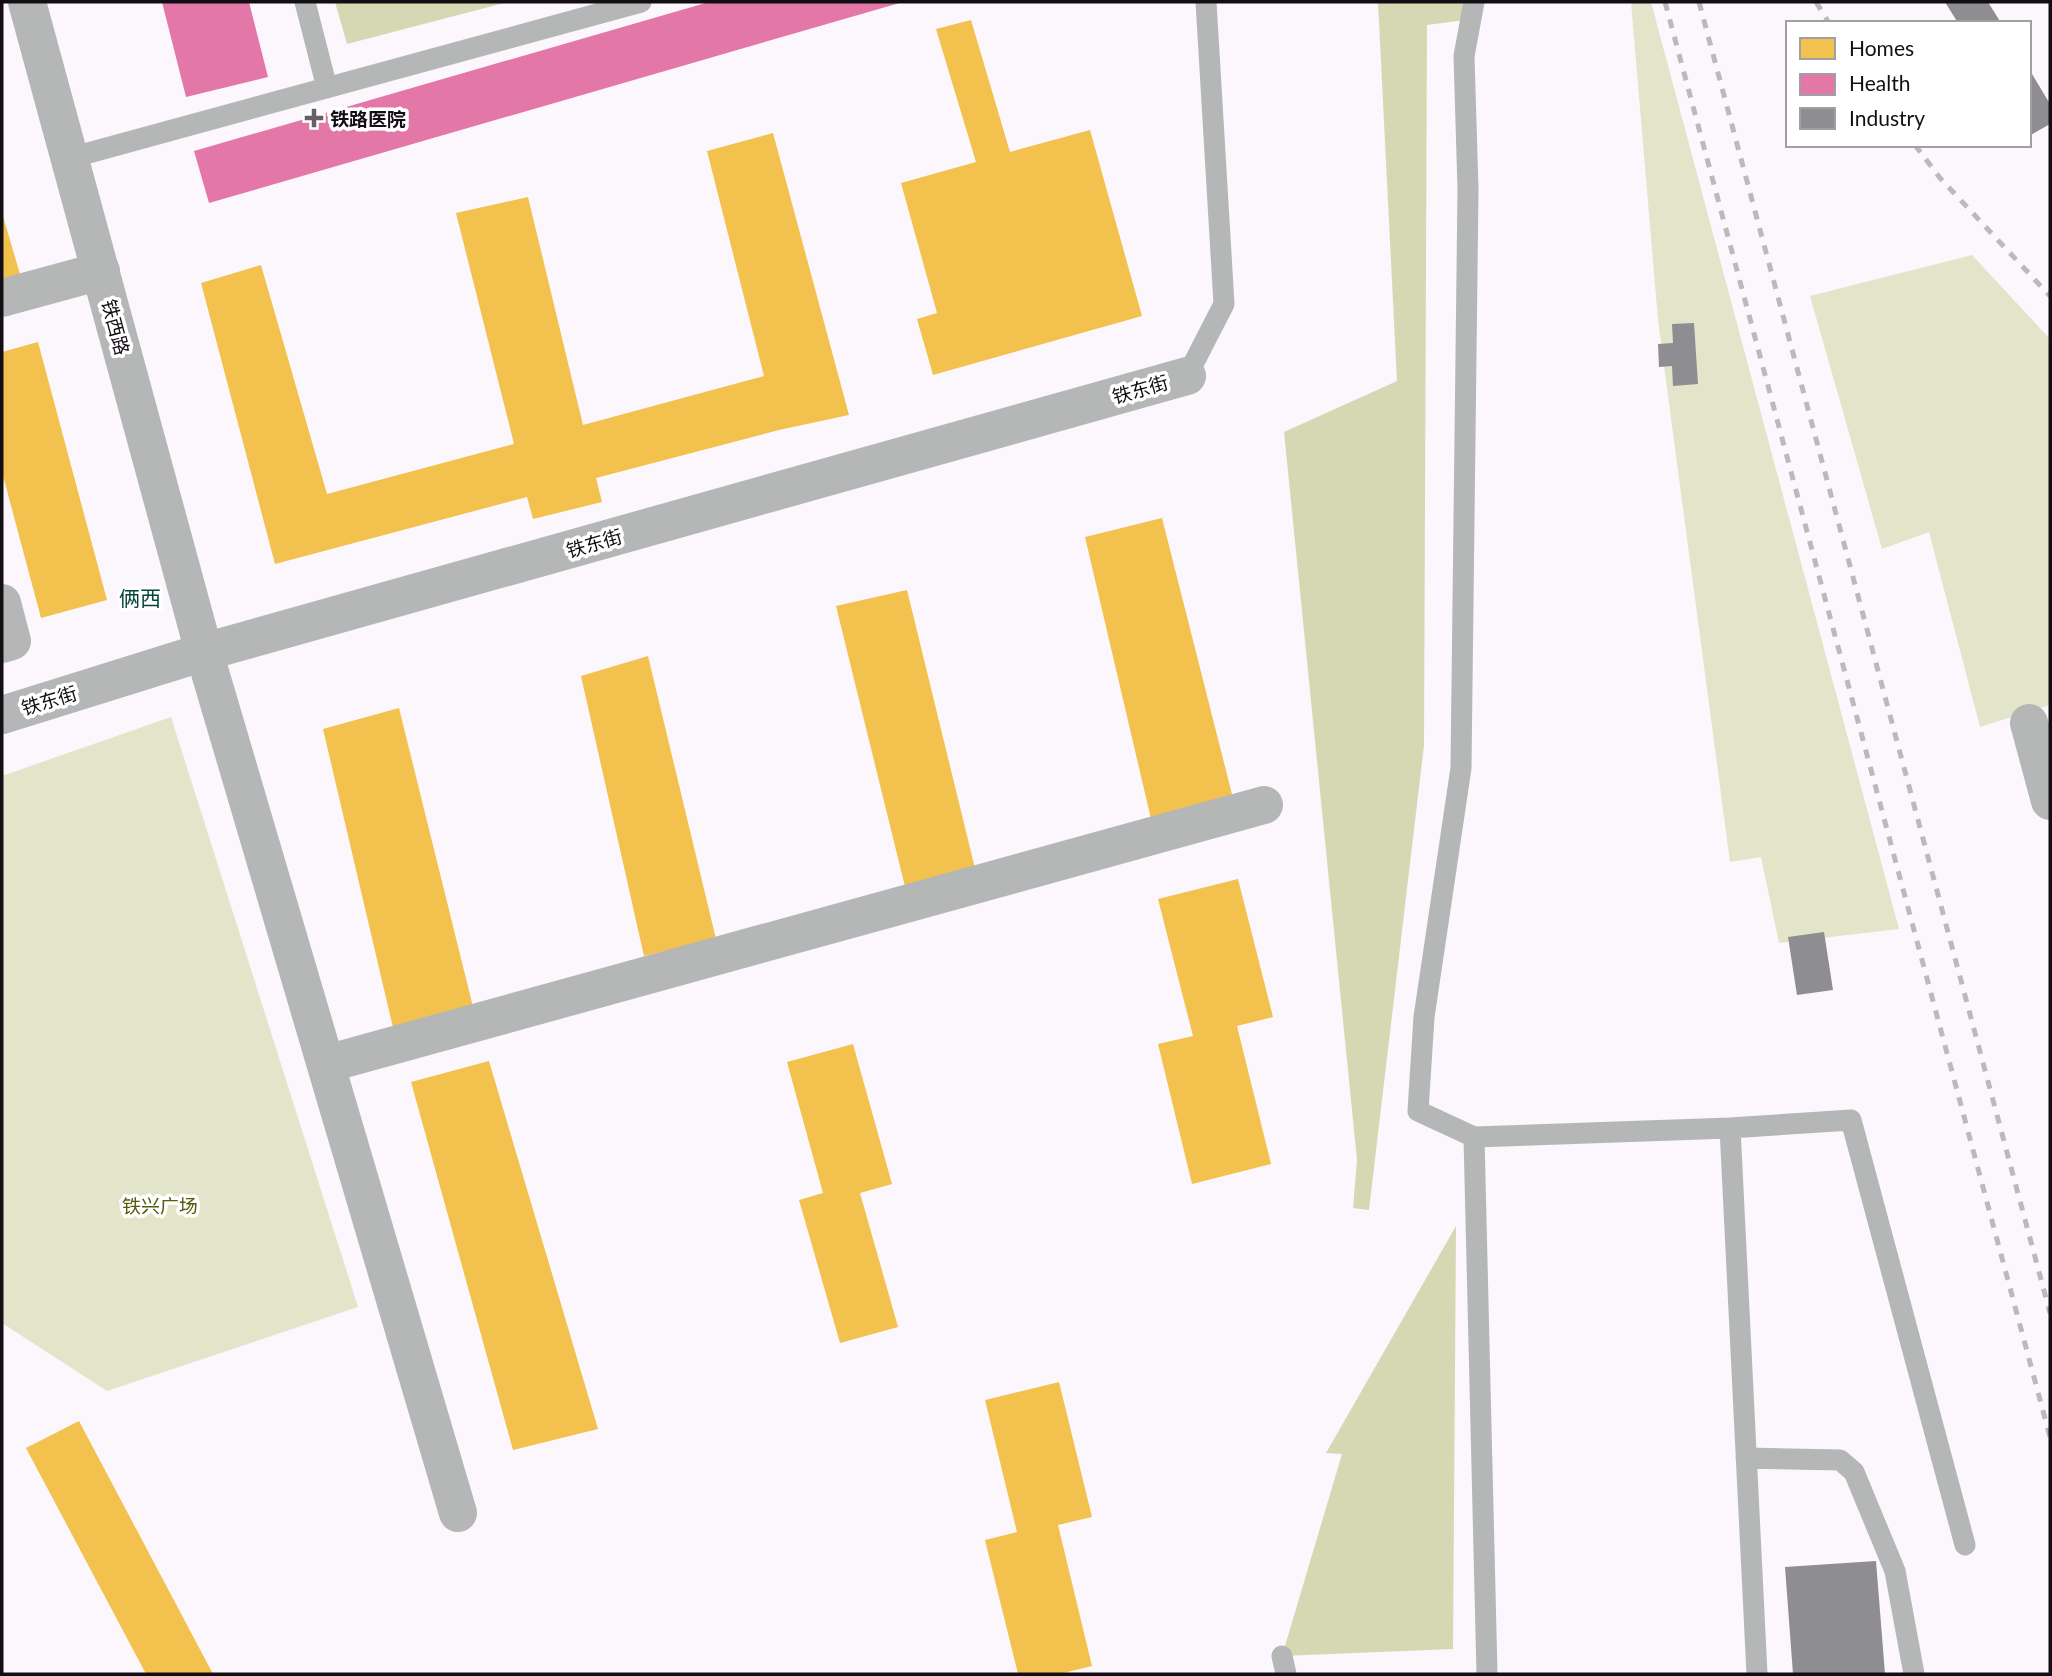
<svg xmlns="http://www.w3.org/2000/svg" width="2052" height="1676" viewBox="0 0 2052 1676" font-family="Lato,'Noto Sans SC',sans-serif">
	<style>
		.green { fill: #e3e5ca }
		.forest { fill: #d6d8b4 }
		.homes { fill: #f2c14e }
		.health { fill: #e377a8 }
		.industry { fill: #8d8d92 }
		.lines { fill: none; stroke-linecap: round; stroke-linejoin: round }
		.service { stroke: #b5b6b6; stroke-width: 21 }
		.minor { stroke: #b5b6b6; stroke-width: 38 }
		.tertiary { stroke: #b5b6b6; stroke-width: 38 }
		.rail { stroke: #bbbabb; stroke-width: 5; stroke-dasharray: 9 9; stroke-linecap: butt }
		.poi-dot { fill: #646065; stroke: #fff; stroke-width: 2.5 }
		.labels { text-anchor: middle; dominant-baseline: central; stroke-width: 7; stroke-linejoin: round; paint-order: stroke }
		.poi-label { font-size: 19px; font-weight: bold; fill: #130e14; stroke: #fff; text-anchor: start }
		.street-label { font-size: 19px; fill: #130e14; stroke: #fff }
		.park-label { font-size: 19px; fill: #555c0b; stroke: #fff }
		.neighbourhood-label { font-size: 21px; fill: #06443c; stroke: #fff }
	</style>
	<rect width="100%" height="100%" fill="#fbf7fc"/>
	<path class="green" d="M1631 2H1651L1899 929 1779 943 1761 857 1730 862 1658 320Z
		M1972 255 2050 339V705L1980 727 1929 532 1882 549 1810 296Z
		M171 717 358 1307 107 1391 2 1323V776Z"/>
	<path class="forest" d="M335 2H508L347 44Z
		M1378 2H1469L1465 20 1427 25 1424 745 1369 1210 1353 1208 1357 1160 1284 432 1397 381Z
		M1456 1226 1453 1649 1282 1656 1342 1454 1326 1453Z"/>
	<path class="homes" d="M971 20 1010 152 1090 130 1142 316 933 375 917 319 937 313 901 183 976 162 936 29Z
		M773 133 849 415 779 430 596 478 602 502 533 519 527 497 275 564 201 283 261 265 327 494 514 444 456 213 528 197 583 425 764 376 707 151Z
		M2 213 20 274 2 279Z
		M38 342 107 600 41 618 2 472V352Z
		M1162 518 1238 818 1155 836 1085 537Z
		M907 590 982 897 911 911 836 606Z
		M648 656 716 939 644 956 581 676Z
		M399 708 475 1015 394 1032 323 729Z
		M1238 879 1273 1017 1237 1026 1271 1164 1192 1184 1158 1044 1193 1036 1158 899Z
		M853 1044 892 1184 860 1193 898 1327 840 1343 799 1200 823 1193 787 1062Z
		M489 1061 598 1429 513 1450 411 1082Z
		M1059 1382 1092 1517 1058 1525 1092 1666 1059 1674H1018L985 1540 1017 1532 985 1400Z
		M79 1421 213 1674H146L26 1448Z"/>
	<path class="health" d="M162 2H249L268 77 186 97Z
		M709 2H903L209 203 194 151Z"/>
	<path class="industry" d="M1945 2H1988L2001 23H1958Z
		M2029 69 2050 104V124L2029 136Z
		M1694 323 1698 384 1673 386 1672 366 1659 367 1658 344 1673 343 1672 324Z
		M1824 932 1833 990 1797 995 1788 937Z
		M1876 1561 1885 1674H1793L1785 1567Z"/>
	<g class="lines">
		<path class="service" d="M305 2 327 88
			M1474 2 1464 56 1468 189 1461 768 1424 1017 1418 1111 1474 1137 1487 1674
			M70 158 641 2
			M1187 376 1224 304 1206 2
			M1730 1128 1757 1674
			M1474 1137 1730 1128 1851 1120 1965 1545
			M1746 1458 1840 1460 1854 1472 1895 1571 1914 1674
			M1282 1656 1286 1674"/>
		<path class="minor" d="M2 298 101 271
			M2 603 12 641 2 644
			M204 652 458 1513
			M2029 723 2050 801
			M326 1064 1264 805"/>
		<path class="tertiary" d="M27 2 204 652
			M2 715 204 652 1187 376"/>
		<path class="rail" d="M1665 2 2050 1437
			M1699 2 2050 1313
			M1816 2 1829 23
			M1915 145 1940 178 2050 296"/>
	</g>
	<path class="poi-dot" d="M310.5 107.5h7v7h7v7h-7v7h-7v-7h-7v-7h7z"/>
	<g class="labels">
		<g class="poi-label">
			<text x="330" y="118">铁路医院</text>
		</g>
		<g class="street-label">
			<text transform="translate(116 327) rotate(75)">铁西路</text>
			<text transform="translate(1140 389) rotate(-16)">铁东街</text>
			<text transform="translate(594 543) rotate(-16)">铁东街</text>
			<text transform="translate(49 700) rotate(-17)">铁东街</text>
		</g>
		<g class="park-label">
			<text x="160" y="1205">铁兴广场</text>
		</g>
		<g class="neighbourhood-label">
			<text x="140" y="597">俩西</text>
		</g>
	</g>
	<rect width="2052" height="1676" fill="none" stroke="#130e14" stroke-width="7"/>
	<rect x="1786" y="21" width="245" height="126" fill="#ffffff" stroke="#a19fa1" stroke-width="2"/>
	<rect x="1800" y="38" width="35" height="21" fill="#f2c14e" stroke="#a19fa1" stroke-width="2"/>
	<text x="1849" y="56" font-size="21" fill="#130e14">Homes</text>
	<rect x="1800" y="74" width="35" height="21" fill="#e377a8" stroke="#a19fa1" stroke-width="2"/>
	<text x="1849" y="91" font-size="21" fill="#130e14">Health</text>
	<rect x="1800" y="108" width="35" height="21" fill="#8d8d92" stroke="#a19fa1" stroke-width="2"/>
	<text x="1849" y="126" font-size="21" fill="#130e14">Industry</text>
</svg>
